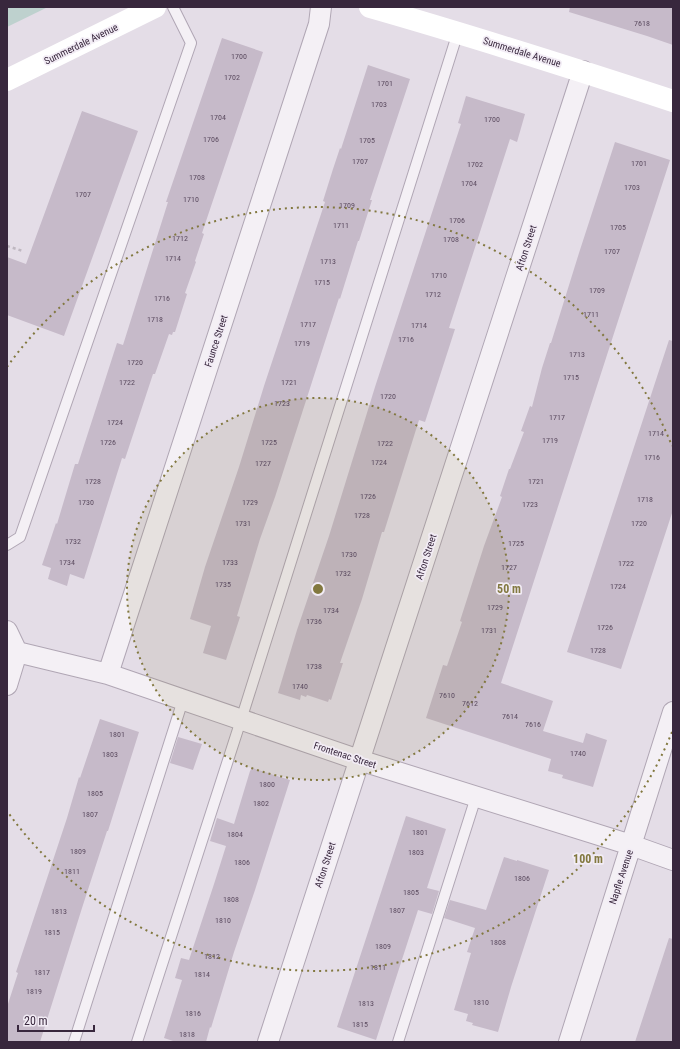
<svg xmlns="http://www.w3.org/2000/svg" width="680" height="1049" viewBox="0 0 680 1049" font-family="'Roboto Condensed',sans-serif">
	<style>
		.green { fill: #bed1ce }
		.building { fill: #c6bac9 }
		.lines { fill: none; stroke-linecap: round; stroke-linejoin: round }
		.lane-casing { stroke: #b0a6b4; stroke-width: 12 }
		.street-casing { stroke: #b0a6b4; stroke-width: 22 }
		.path { stroke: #bfb8c1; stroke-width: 2.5; stroke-dasharray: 3 3; stroke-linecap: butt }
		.lane { stroke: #f4f0f5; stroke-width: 10 }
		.street { stroke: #f4f0f5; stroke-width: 20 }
		.secondary { stroke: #fff; stroke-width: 22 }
		.ring { fill: none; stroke: #82783f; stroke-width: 2; stroke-dasharray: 2 4 }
		.labels { text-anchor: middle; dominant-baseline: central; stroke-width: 3.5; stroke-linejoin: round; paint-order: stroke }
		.number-label { font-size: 8px; fill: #5c4c60 }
		.street-label { font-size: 10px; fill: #38273d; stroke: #f2ecf5 }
		.centre { fill: #82783f; stroke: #f2ecf5; stroke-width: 2 }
		.ring-label { font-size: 12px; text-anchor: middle; font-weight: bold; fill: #82783f; stroke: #f2ecf5; stroke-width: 3.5; stroke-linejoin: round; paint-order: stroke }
	</style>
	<rect width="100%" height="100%" fill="#e4dde7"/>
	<path class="green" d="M7 7H48L7 27Z"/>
	<path class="building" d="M570 7H673V45L647 36 569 12Z
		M222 38 263 52 202 233 204 234 195 261 196 262 185 293 187 294 175 332H173L172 335 169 334 155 374H153L125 459 122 458 84 579 70 574 67 586 48 579 51 568 42 565 56 523 57 524 75 464H78L117 343 123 345 168 202H166Z
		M368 65 410 79 370 200H372L359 241H358L340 299 339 298 275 497 260 539 237 616 240 617 226 660 203 653 211 626 190 619 205 567 239 467 264 386 325 202 323 201 333 169 340 148 341 149Z
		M466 96 525 114 517 142 510 139 449 328 455 329 425 422 419 420 384 532H382L362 599 340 663H343L331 700 329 699 328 702 307 695 306 697 301 695 300 700 278 693 297 630 329 536 375 387 461 124 458 123Z
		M82 111 138 131 64 336 7 315V257L26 264Z
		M615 142 670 160 501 683 553 701 543 731 583 743 586 733 607 740 593 787 562 778 563 775 548 771 551 759 426 718 443 665 447 666 462 622 460 621 484 546 502 497 500 496 509 469H510L524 432 521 431 530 406 532 407 542 368 550 343H551L579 253Z
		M669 340 673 341V510L621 669 567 652 603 542Z
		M100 719 139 732 108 831H107L82 908 40 1042H7V1007L18 973 16 972 67 818 79 777 80 778Z
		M178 737 202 744 193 770 170 763Z
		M252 768 290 780 255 890 234 952 211 1028 210 1027 206 1042H176L164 1038 182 980 175 978 181 958 189 960 215 881 226 846 210 841 217 818 234 824 250 771Z
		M406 816 446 829 427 888 439 891 432 914 418 910 376 1040 337 1027Z
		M504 857 517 861V860L549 870 511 987 498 1032 472 1025 473 1023 466 1021 468 1014 454 1010 471 953 467 952 475 928 444 918 450 900 486 910Z
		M669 938 673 939V1042H635Z"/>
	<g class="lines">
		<g class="lane-casing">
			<path id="lane" d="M7 545 20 537 191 43 173 7
				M74 1042 183 700
				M137 1042 241 720 458 32
				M398 1042 476 797"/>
		</g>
		<g class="street-casing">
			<path id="street" d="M7 631 17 652
				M17 652 108 674 359 760 631 845 673 860
				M108 674 319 24 321 7
				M7 685 17 652
				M268 1042 583 71
				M569 1042 673 712"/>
		</g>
		<path class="path" d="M7 246 23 251"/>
		<use href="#lane" class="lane"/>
		<use href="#street" class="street"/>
		<path class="secondary" d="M370 7C472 36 572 68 673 101
			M7 80 155 7"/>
	</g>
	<circle cx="318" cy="589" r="191" fill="#82783f" fill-opacity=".12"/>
	<g class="ring">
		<circle cx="318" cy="589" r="191"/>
		<path d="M672 732A382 382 0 0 1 7 811M7 367A382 382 0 0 1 672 446"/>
	</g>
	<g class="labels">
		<g class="number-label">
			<text x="642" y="23">7618</text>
			<text x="239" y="56">1700</text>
			<text x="232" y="77">1702</text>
			<text x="385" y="83">1701</text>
			<text x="379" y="104">1703</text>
			<text x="218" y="117">1704</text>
			<text x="492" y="119">1700</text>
			<text x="211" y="139">1706</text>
			<text x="367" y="140">1705</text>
			<text x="360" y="161">1707</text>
			<text x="639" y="163">1701</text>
			<text x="475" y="164">1702</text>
			<text x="197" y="177">1708</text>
			<text x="469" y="183">1704</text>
			<text x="632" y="187">1703</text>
			<text x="83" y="194">1707</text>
			<text x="191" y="199">1710</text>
			<text x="347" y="205">1709</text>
			<text x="457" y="220">1706</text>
			<text x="341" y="225">1711</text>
			<text x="618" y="227">1705</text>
			<text x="180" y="238">1712</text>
			<text x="451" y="239">1708</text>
			<text x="612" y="251">1707</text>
			<text x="173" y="258">1714</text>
			<text x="328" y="261">1713</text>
			<text x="439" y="275">1710</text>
			<text x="322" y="282">1715</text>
			<text x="597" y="290">1709</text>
			<text x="433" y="294">1712</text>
			<text x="162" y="298">1716</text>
			<text x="591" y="314">1711</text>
			<text x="155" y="319">1718</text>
			<text x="308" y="324">1717</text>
			<text x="419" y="325">1714</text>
			<text x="406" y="339">1716</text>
			<text x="302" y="343">1719</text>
			<text x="577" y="354">1713</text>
			<text x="135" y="362">1720</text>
			<text x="571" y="377">1715</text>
			<text x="127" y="382">1722</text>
			<text x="289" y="382">1721</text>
			<text x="388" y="396">1720</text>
			<text x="282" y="403">1723</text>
			<text x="557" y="417">1717</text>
			<text x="115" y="422">1724</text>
			<text x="656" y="433">1714</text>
			<text x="550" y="440">1719</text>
			<text x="108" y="442">1726</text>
			<text x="269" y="442">1725</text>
			<text x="385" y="443">1722</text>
			<text x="652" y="457">1716</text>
			<text x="379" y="462">1724</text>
			<text x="263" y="463">1727</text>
			<text x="93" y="481">1728</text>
			<text x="536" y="481">1721</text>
			<text x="368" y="496">1726</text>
			<text x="645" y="499">1718</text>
			<text x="86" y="502">1730</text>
			<text x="250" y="502">1729</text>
			<text x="530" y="504">1723</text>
			<text x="362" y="515">1728</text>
			<text x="243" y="523">1731</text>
			<text x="639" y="523">1720</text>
			<text x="73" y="541">1732</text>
			<text x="516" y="543">1725</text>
			<text x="349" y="554">1730</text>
			<text x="67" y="562">1734</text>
			<text x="230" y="562">1733</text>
			<text x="626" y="563">1722</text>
			<text x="509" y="567">1727</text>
			<text x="343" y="573">1732</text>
			<text x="223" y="584">1735</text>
			<text x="618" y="586">1724</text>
			<text x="495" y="607">1729</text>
			<text x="331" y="610">1734</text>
			<text x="314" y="621">1736</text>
			<text x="605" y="627">1726</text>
			<text x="489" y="630">1731</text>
			<text x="598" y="650">1728</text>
			<text x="314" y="666">1738</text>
			<text x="300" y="686">1740</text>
			<text x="447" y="695">7610</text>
			<text x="470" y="703">7612</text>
			<text x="510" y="716">7614</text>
			<text x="533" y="724">7616</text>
			<text x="117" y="734">1801</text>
			<text x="578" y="753">1740</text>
			<text x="110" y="754">1803</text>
			<text x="267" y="784">1800</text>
			<text x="95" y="793">1805</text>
			<text x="261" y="803">1802</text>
			<text x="90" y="814">1807</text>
			<text x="420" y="832">1801</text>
			<text x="235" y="834">1804</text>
			<text x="78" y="851">1809</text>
			<text x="416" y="852">1803</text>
			<text x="242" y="862">1806</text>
			<text x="72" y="871">1811</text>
			<text x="522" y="878">1806</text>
			<text x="411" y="892">1805</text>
			<text x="231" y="899">1808</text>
			<text x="397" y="910">1807</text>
			<text x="59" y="911">1813</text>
			<text x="223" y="920">1810</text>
			<text x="52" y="932">1815</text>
			<text x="498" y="942">1808</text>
			<text x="383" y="946">1809</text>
			<text x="212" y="956">1812</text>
			<text x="378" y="967">1811</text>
			<text x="42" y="972">1817</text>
			<text x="202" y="974">1814</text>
			<text x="34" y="991">1819</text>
			<text x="481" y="1002">1810</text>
			<text x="366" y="1003">1813</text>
			<text x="193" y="1013">1816</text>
			<text x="360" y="1024">1815</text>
			<text x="187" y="1034">1818</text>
		</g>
		<g class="street-label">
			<text transform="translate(81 44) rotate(-26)">Summerdale Avenue</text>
			<text transform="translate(522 52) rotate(17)">Summerdale Avenue</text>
			<text transform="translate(526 248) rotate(-72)">Afton Street</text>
			<text transform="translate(216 341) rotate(-72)">Faunce Street</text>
			<text transform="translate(426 557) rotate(-72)">Afton Street</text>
			<text transform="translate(345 755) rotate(18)">Frontenac Street</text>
			<text transform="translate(325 865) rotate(-72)">Afton Street</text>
			<text transform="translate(621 877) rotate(-72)">Napfle Avenue</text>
		</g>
	</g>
	<circle cx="318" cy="589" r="6" class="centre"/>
	<g class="ring-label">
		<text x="509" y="593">50 m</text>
		<text x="588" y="863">100 m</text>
	</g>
	<rect width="680" height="1049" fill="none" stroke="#38273d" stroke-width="16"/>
	<path d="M18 1025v6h76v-6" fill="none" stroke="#38273d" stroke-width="2"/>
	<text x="24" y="1025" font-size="12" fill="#38273d" stroke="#f2ecf5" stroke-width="3" paint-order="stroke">20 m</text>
</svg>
